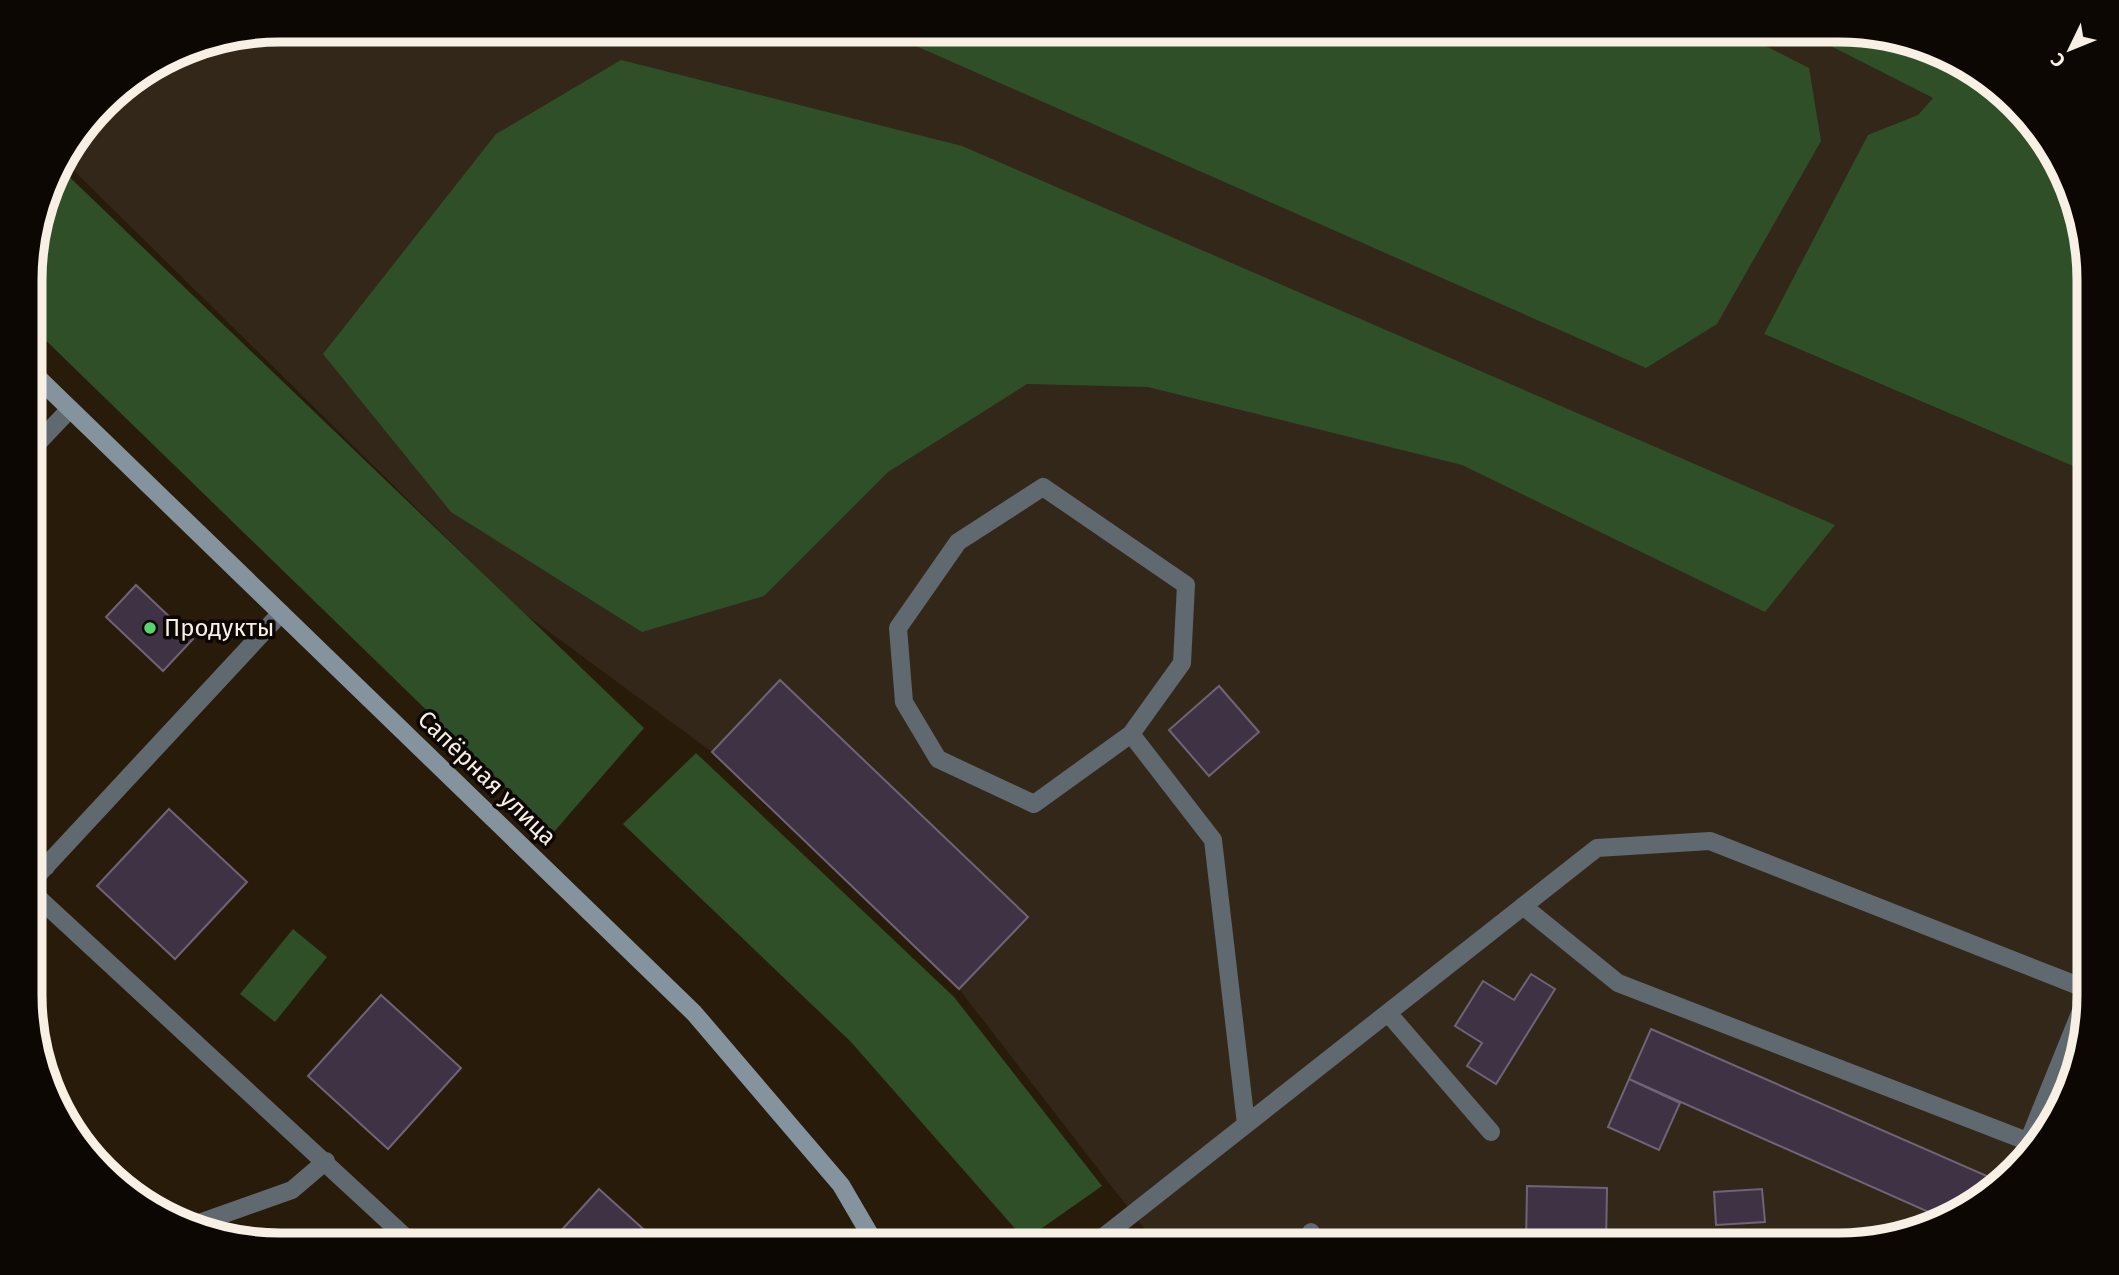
<svg xmlns="http://www.w3.org/2000/svg" width="2119" height="1275" viewBox="0 0 2119 1275" font-family="'Fira Sans',sans-serif">
	<style>
		.industrial { fill: #332719 }
		.green { fill: #2f4f28 }
		.building { fill: #3f3245; stroke: #706378; stroke-width: 2 }
		.lines { fill: none; stroke-linecap: round; stroke-linejoin: round }
		.lane { stroke: #606870; stroke-width: 18 }
		.secondary { stroke: #85939f; stroke-width: 18 }
		.poi-dot { fill: #58d570; stroke: #0d0703; stroke-width: 2.5 }
		.labels { text-anchor: middle; dominant-baseline: central; stroke-width: 7; stroke-linejoin: round; paint-order: stroke }
		.poi-label { font-size: 24px; fill: #f9f0e5; stroke: #0d0703; text-anchor: start }
		.street-label { font-size: 24px; fill: #f9f0e5; stroke: #0d0703 }
		.rim { fill: none; stroke: #f9f0e5; stroke-width: 9 }
	</style>
	<rect width="100%" height="100%" fill="#291b0a"/>
	<path class="industrial" d="M280 30H1799L1933 98 1918 115 1868 136 1764 334 2089 473V1011L2055 1120 1964 1211 1855 1245H1150V1236L959 989 712 752 521 611 63 160 115 92 185 49Z"/>
	<path class="green" d="M880 30H1734L1809 68 1821 141 1717 324 1646 368Z
		M1799 30H1839L1964 64 2055 155 2089 263V473L1764 334 1868 135 1918 115 1933 98Z
		M621 60 962 146 1835 525 1765 612 1462 465 1148 387 1027 384 888 472 764 596 642 632 451 512 323 354 496 134Z
		M58 166 644 728 553 833 32 327V248Z
		M696 753 954 997 1102 1186 1025 1240 851 1042 623 824Z
		M293 929 327 957 275 1022 240 994Z"/>
	<path class="building" d="M136 585 193 639 163 671 106 617Z
		M780 680 1028 917 959 989 712 752Z
		M32 681 44 693 32 705Z
		M1219 686 1259 732 1209 776 1169 730Z
		M169 809 247 882 175 959 97 886Z
		M1531 974 1555 989 1496 1084 1467 1066 1482 1043 1455 1026 1483 981 1514 1000Z
		M381 995 461 1068 388 1149 308 1076Z
		M1651 1029 1996 1180 1964 1211 1942 1218 1629 1079Z
		M1629 1079 1680 1103 1659 1150 1608 1127Z
		M1527 1186 1607 1188 1606 1245H1526Z
		M599 1189 661 1245H548Z
		M1762 1189 1765 1222 1716 1225 1714 1192Z"/>
	<g class="lines">
		<path class="lane" d="M32 449 70 409
			M1043 487 1186 585 1182 663 1131 734 1034 804 938 759 904 702 898 628 958 542Z
			M1131 734 1213 840 1246 1124
			M32 854 46 867
			M32 881 281 613
			M32 892 414 1245
			M1523 906 1618 983 2032 1143
			M1388 1013 1491 1132
			M2028 1142 2089 991
			M199 1223 292 1190 326 1161
			M1311 1232V1245
			M1093 1245 1597 848 1710 841 2089 990
			M1803 1245H1836"/>
		<path class="secondary" d="M32 372 694 1013 841 1185 876 1245"/>
	</g>
	<circle class="poi-dot" cx="150" cy="628" r="7"/>
	<g class="labels">
		<g class="poi-label">
			<text x="164" y="628">Продукты</text>
		</g>
		<g class="street-label">
			<text transform="translate(487 778) rotate(44)">Сапёрная улица</text>
		</g>
	</g>
	<path d="M0 0H2119V1275H0ZM280 42H1839A238 238 0 0 1 2077 280V995A238 238 0 0 1 1839 1233H280A238 238 0 0 1 42 995V280A238 238 0 0 1 280 42Z" fill="#0d0703" fill-rule="evenodd"/>
	<path class="rim" d="M280 42H1839A238 238 0 0 1 2077 280V995A238 238 0 0 1 1839 1233H280A238 238 0 0 1 42 995V280A238 238 0 0 1 280 42Z"/>
	<g transform="translate(2070 49) rotate(227)" stroke="#0d0703" stroke-width="5" paint-order="stroke">
	<path d="M0-5L12 26L0 18L-12 26Z" fill="#f9f0e5"/>
	<text y="-10" font-size="19" font-weight="bold" text-anchor="middle" fill="#f9f0e5">С</text>
	</g>
</svg>
